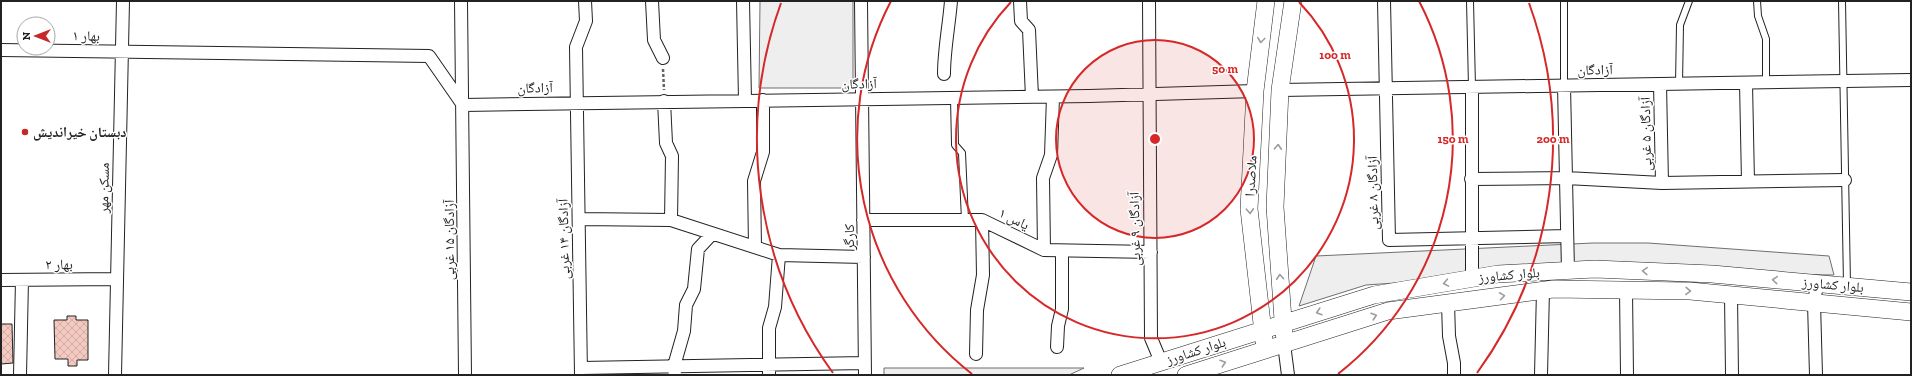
<svg xmlns="http://www.w3.org/2000/svg" width="1912" height="376" viewBox="0 0 1912 376" font-family="'Zilla Slab','Noto Naskh Arabic',serif">
	<style>
		.park { fill: #eee; stroke: #6f6f6f }
		.building { fill: url(#building-cross-hatch); stroke: #222 }
		.lines { fill: none; stroke-linecap: round; stroke-linejoin: round }
		.service-casing { stroke: #222; stroke-width: 8 }
		.minor-casing { stroke: #222; stroke-width: 14 }
		.secondary-casing { stroke: #222; stroke-width: 18 }
		.path { stroke: #646464; stroke-width: 2.5; stroke-dasharray: 3 2; stroke-linecap: butt }
		.service { stroke: #fff; stroke-width: 6 }
		.minor { stroke: #fff; stroke-width: 12 }
		.secondary { stroke: #fff; stroke-width: 17 }
		.oneway { stroke: #9c9c9c }
		.ring { fill: none; stroke: #d62828; stroke-width: 2 }
		.poi-dot { fill: #c62828; stroke: #fff; stroke-width: 1.5 }
		.labels { text-anchor: middle; dominant-baseline: central; stroke-width: 3; stroke-linejoin: round; paint-order: stroke }
		.street-label { font-size: 14px; fill: #222; stroke: #fff }
		.poi-label { font-size: 14px; font-weight: bold; fill: #222; stroke: #fff; text-anchor: start }
		.centre { fill: #d62828; stroke: #fff; stroke-width: 2 }
		.ring-label { font-size: 12px; text-anchor: middle; font-weight: bold; fill: #d62828; stroke: #fff; stroke-width: 3; stroke-linejoin: round; paint-order: stroke }
	</style>
	<defs>
		<pattern id="building-cross-hatch" width="8" height="8" patternUnits="userSpaceOnUse"><rect width="8" height="8" fill="#f3c9c0"/><path d="M0 0l8 8M0 8l8-8" fill="none" stroke="#d0aca5"/></pattern>
	</defs>
	<rect width="100%" height="100%" fill="#fff"/>
	<path class="park" d="M760 1H853V88H759Z
		M1593 243H1648L1829 256 1834 275 1568 271 1366 285 1299 306 1316 256Z
		M884 368H1084L1069 375H884Z"/>
	<path class="building" d="M67 316H76V320H88V360H77V366H68V359H55L54 320H67Z
		M1 324H12L13 363 1 364Z"/>
	<g class="lines">
		<g class="service-casing">
			<path id="service" d="M1470 1 1472 87
				M1564 1V86
				M1757 1 1758 16 1766 39V82
				M1842 1 1847 285
				M1679 84 1680 25 1689 1
				M954 98 955 145 962 153 965 220"/>
		</g>
		<g class="minor-casing">
			<path id="minor" d="M461 1 465 375
				M652 1 654 40 663 58
				M743 1 745 100
				M861 1 865 375
				M1020 1 1021 21 1029 30 1032 97
				M1149 1 1151 338 1161 362
				M1384 1 1389 240 1567 236
				M1 50 429 56 463 105
				M944 74C944 50 949 26 951 1
				M1746 83 1748 182
				M1660 84 1662 183
				M1564 86 1568 271
				M1280 90 1911 80
				M664 101 666 143 672 156 671 220
				M463 105 1089 96 1255 91
				M1471 179 1566 178 1662 183 1845 180
				M579 219 671 220 779 255 864 257
				M863 220H982L1044 250 1151 252
				M755 247 754 181 763 152V100
				M1044 250 1043 178 1051 155 1053 97
				M1472 279V87
				M1 280 117 279
				M1626 290 1627 375
				M1731 295 1732 375
				M1448 303 1449 336 1454 363V375
				M1284 344 1288 375
				M1057 347 1058 326 1062 309V251
				M976 354 977 310 983 275 982 220
				M581 368 865 363
				M20 375 22 280
				M115 375 123 1
				M581 375 576 47 586 21 585 1
				M675 375 674 366 684 331 686 305 694 289 698 249 712 234
				M769 375V328L775 307 779 255
				M1541 375 1543 290
				M1816 375 1814 303 1817 284"/>
		</g>
		<g class="secondary-casing">
			<path id="secondary" d="M1284 334 1275 207 1280 90 1293 1
				M1264 341 1249 209 1255 91 1266 1
				M1120 375 1374 295 1498 274 1595 269 1712 274 1911 292
				M1186 375 1388 311 1553 289 1690 291 1911 312"/>
		</g>
		<path class="path" d="M663 69 664 90"/>
		<use href="#service" class="service"/>
		<use href="#minor" class="minor"/>
		<use href="#secondary" class="secondary"/>
	</g>
	<defs><path id="oneway-chevron" d="M-2-3.5L2.5 0L-2 3.5" fill="none" stroke-width="1.6" stroke-linecap="round" stroke-linejoin="round"/></defs>
	<g class="oneway">
		<use href="#oneway-chevron" transform="translate(1261 40) rotate(97)"/>
		<use href="#oneway-chevron" transform="translate(1278 147) rotate(-87)"/>
		<use href="#oneway-chevron" transform="translate(1250 211) rotate(87)"/>
		<use href="#oneway-chevron" transform="translate(1645 271) rotate(-178)"/>
		<use href="#oneway-chevron" transform="translate(1280 277) rotate(-94)"/>
		<use href="#oneway-chevron" transform="translate(1775 280) rotate(-175)"/>
		<use href="#oneway-chevron" transform="translate(1446 283) rotate(170)"/>
		<use href="#oneway-chevron" transform="translate(1688 291) rotate(2)"/>
		<use href="#oneway-chevron" transform="translate(1502 296) rotate(-8)"/>
		<use href="#oneway-chevron" transform="translate(1319 312) rotate(163)"/>
		<use href="#oneway-chevron" transform="translate(1374 316) rotate(-18)"/>
		<use href="#oneway-chevron" transform="translate(1223 363) rotate(-18)"/>
	</g>
	<circle cx="1155" cy="139" r="99" fill="#d62828" fill-opacity=".12"/>
	<g class="ring">
		<circle cx="1155" cy="139" r="99"/>
		<path d="M1299 2A199 199 0 1 1 1011 2"/>
		<path d="M972 374A298 298 0 0 1 891 1M1419 1A298 298 0 0 1 1338 374"/>
		<path d="M833 373A398 398 0 0 1 781 3M1529 3A398 398 0 0 1 1477 373"/>
	</g>
	<circle class="poi-dot" cx="25" cy="132" r="4"/>
	<g class="labels">
		<g class="street-label">
			<text transform="translate(86 36) rotate(1)">بهار ۱</text>
			<text transform="translate(1595 70) rotate(-1)">آزادگان</text>
			<text transform="translate(859 84) rotate(-1)">آزادگان</text>
			<text transform="translate(535 88) rotate(-1)">آزادگان</text>
			<text transform="translate(1646 134) rotate(-91)">آزادگان ۵ غربی</text>
			<text transform="translate(1251 176) rotate(-87)">ملاصدرا</text>
			<text transform="translate(104 188) rotate(-89)">مسکن مهر</text>
			<text transform="translate(1373 193) rotate(-91)">آزادگان ۸ غربی</text>
			<text transform="translate(1014 219) rotate(26)">یاس ۱</text>
			<text transform="translate(1135 229) rotate(-91)">آزادگان ۹ غربی</text>
			<text transform="translate(849 237) rotate(-90)">کارگر</text>
			<text transform="translate(564 239) rotate(-91)">آزادگان ۱۴ غربی</text>
			<text transform="translate(449 240) rotate(-90)">آزادگان ۱۵ غربی</text>
			<text x="59" y="264">بهار ۲</text>
			<text transform="translate(1509 275) rotate(-5)">بلوار کشاورز</text>
			<text transform="translate(1833 285) rotate(5)">بلوار کشاورز</text>
			<text transform="translate(1196 351) rotate(-18)">بلوار کشاورز</text>
		</g>
		<g class="poi-label">
			<text x="33" y="132">دبستان خیراندیش</text>
		</g>
	</g>
	<circle cx="1155" cy="139" r="6" class="centre"/>
	<g class="ring-label">
		<text x="1335" y="59">100 m</text>
		<text x="1225" y="73">50 m</text>
		<text x="1453" y="143">150 m</text>
		<text x="1553" y="143">200 m</text>
	</g>
	<rect width="1912" height="376" fill="none" stroke="#222222" stroke-width="4"/>
	<g transform="translate(36 36) rotate(270)"><circle r="19" fill="#ffffff" stroke="#a7a7a7"/>
	<path d="M0-3L7 15L0 10L-7 15Z" fill="#c62828"/>
	<text y="-6" font-size="11" font-weight="bold" text-anchor="middle" fill="#222222">N</text>
	</g>
</svg>
